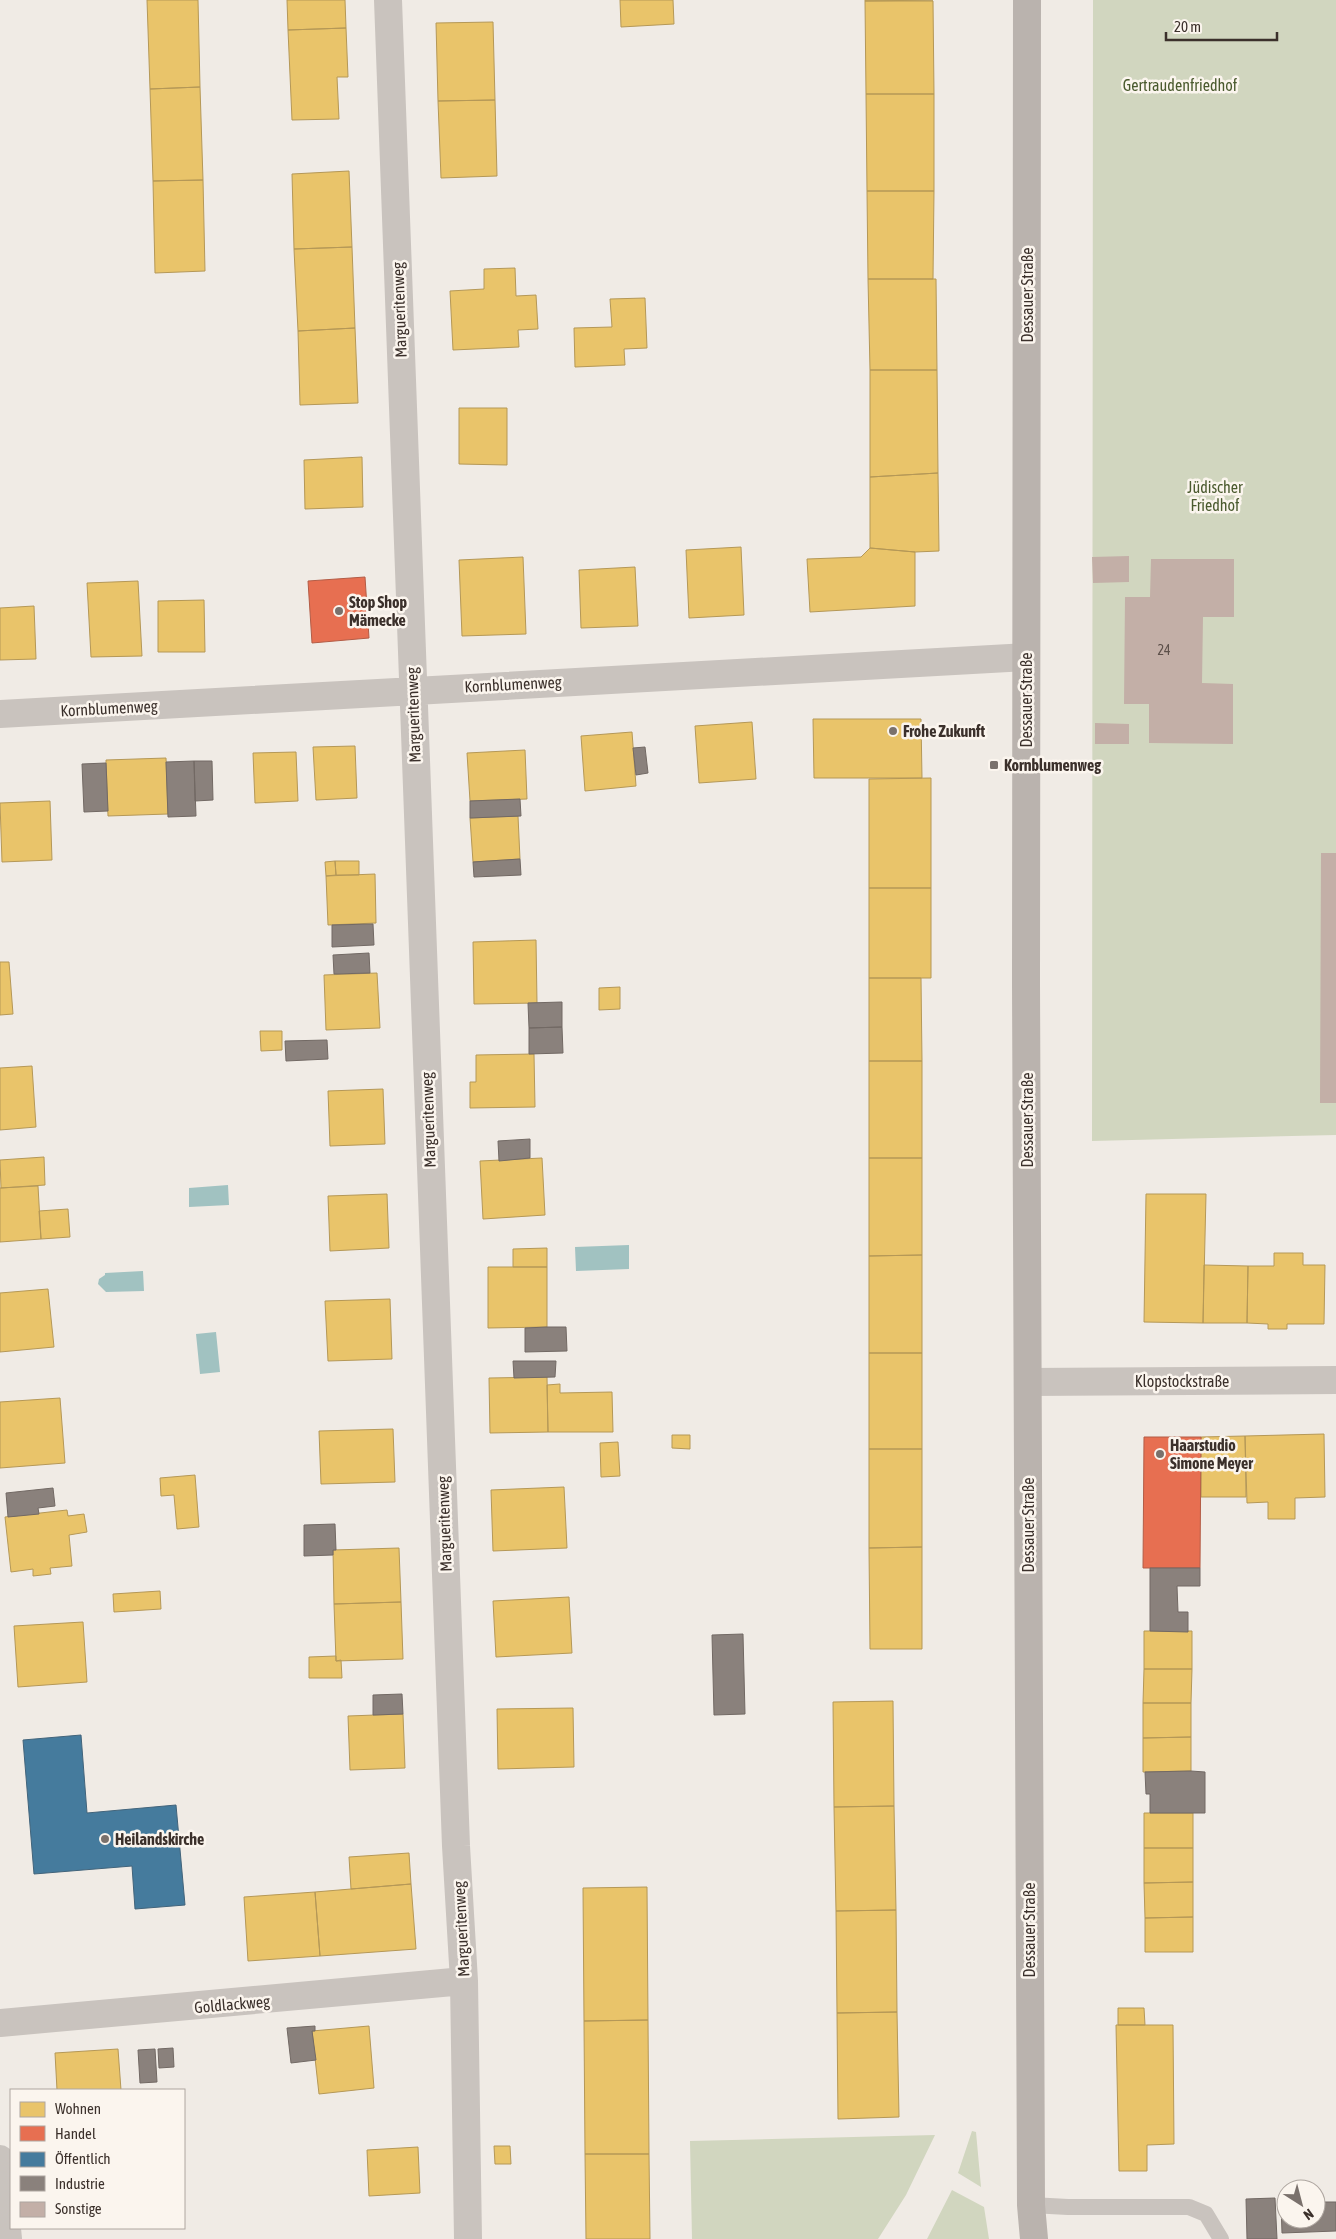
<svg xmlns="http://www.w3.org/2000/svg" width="1336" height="2239" viewBox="0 0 1336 2239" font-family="'Asap Condensed',sans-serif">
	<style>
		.green { fill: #d1d6bf }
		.water { fill: #a1c2c1 }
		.homes { fill: #e9c46a; stroke: #b59857 }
		.shops { fill: #e76f51; stroke: #b35c46 }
		.public { fill: #457b9d; stroke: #42647b }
		.industry { fill: #8a817c; stroke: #726964 }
		.building { fill: #c3afa7 }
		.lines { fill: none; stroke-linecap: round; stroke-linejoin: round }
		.lane { stroke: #c9c3be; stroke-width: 16 }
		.street { stroke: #c9c3be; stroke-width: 28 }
		.secondary { stroke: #bab3ae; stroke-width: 28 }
		.poi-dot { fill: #7a716c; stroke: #fbf5ee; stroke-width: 2 }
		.labels { text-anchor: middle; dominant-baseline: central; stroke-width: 5; stroke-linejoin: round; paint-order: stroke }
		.number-label { font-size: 14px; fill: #5d504a }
		.park-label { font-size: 16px; fill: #4a5a2e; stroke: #fbf5ee }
		.street-label { font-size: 16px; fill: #3b302b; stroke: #fbf5ee }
		.poi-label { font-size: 16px; font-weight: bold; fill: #3b302b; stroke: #fbf5ee; text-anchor: start }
	</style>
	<rect width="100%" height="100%" fill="#f0ebe5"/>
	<path class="green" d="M1093 0H1336V1135L1092 1141Z
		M972 2131 976 2132 981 2187 958 2173Z
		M935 2135 906 2195 878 2239H692L690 2141Z
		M952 2190 984 2207 989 2239H927Z"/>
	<path class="water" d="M228 1185 229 1205 189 1207V1188Z
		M629 1245V1269L576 1271 575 1247Z
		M143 1271 144 1291 106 1292 98 1284 99 1279 105 1275V1273Z
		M216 1332 220 1372 200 1374 196 1334Z"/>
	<path class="homes" d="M147 0H198L200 87 150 89Z
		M287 0H345L346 28 288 30Z
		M620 0H673L674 24 621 27Z
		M865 0H933L865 1Z
		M865 1H933L934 94H866Z
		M493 22 495 100 438 101 436 23Z
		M346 28 348 77H337L339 119 292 120 288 30Z
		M200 87 203 180 153 181 150 89Z
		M866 94H934V191H867Z
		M495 100 497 176 441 178 438 101Z
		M349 171 352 247 294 249 292 174Z
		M203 180 205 271 155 273 153 181Z
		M867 191H934L933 279H868Z
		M352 247 355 328 298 331 294 249Z
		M515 268 516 296 536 295 538 329 518 330 519 347 453 350 450 291 484 289V269Z
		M868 279H936L937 370H870Z
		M645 298 647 348 624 349 625 365 575 367 574 328 612 327 610 299Z
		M355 328 358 403 300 405 298 331Z
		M870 370H937L938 473 870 477Z
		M459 408H507V465L459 464Z
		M362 457 363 507 305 509 304 460Z
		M938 473 939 551 915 552 870 548V477Z
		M741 547 744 615 689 618 686 550Z
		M870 548 915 552V606L810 612 807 559 861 557Z
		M523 557 526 634 462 636 459 560Z
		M635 567 638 626 581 628 579 570Z
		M138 581 142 656 91 657 87 583Z
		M204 600 205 652H158V601Z
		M34 606 36 659 0 660V608Z
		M813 719H921L922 778H814Z
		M752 722 756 779 699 783 695 726Z
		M632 732 636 786 585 791 581 736Z
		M355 746 357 798 316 800 313 747Z
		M525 750 527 799 470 801 467 753Z
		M296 752 298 801 255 803 253 753Z
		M166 758 168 814 108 816 106 760Z
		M931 778V888H869V779Z
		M50 801 52 860 2 862 0 803Z
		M518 816 520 859 473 862 470 818Z
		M335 861 336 875 326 876 325 862Z
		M335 861H359V875H336Z
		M375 874 376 923 328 925 326 876Z
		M869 888H931V978H869Z
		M536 940 537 1003 474 1004 473 942Z
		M0 962H9L13 1014 0 1015Z
		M377 973 380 1028 326 1030 324 975Z
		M869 978H921L922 1061H869Z
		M620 987V1009L599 1010V988Z
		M260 1031H282V1050L261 1051Z
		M534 1054 535 1107 470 1108V1082H476V1055Z
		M869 1061H922V1158H869Z
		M32 1066 36 1127 0 1130V1068Z
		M383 1089 385 1144 330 1146 328 1091Z
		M44 1157 45 1185 1 1188 0 1160Z
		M542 1158 545 1215 483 1219 480 1161Z
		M869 1158H922V1255L869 1256Z
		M38 1186 41 1239 0 1242V1188Z
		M387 1194 389 1248 330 1251 328 1196Z
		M1146 1194H1206L1203 1323 1144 1322Z
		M68 1209 70 1237 41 1239 39 1211Z
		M547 1248V1267H513V1249Z
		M1274 1253H1303V1265H1325L1324 1324H1287V1329H1268V1324L1247 1323 1248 1266H1274Z
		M922 1255V1353H869V1256Z
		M1204 1265 1248 1266 1247 1323H1203Z
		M488 1267H547V1327L488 1328Z
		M48 1289 54 1347 0 1352V1293Z
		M390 1299 392 1359 328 1361 325 1301Z
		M869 1353H922V1449H869Z
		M547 1377 548 1432 490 1433 489 1378Z
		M560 1384V1393L612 1392 613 1432H548L547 1385Z
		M60 1398 65 1463 0 1468V1402Z
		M393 1429 395 1482 321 1484 319 1431Z
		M1324 1434 1325 1497 1295 1498V1519H1268V1502L1247 1503 1245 1436Z
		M672 1435H690V1449L672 1448Z
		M1245 1436 1246 1497H1201V1437Z
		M618 1442 620 1476 601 1477 600 1443Z
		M869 1449H922V1547L869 1548Z
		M195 1475 199 1527 177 1529 174 1495 161 1496 160 1478Z
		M564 1487 567 1548 493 1551 491 1490Z
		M67 1510 68 1516 84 1514 87 1532 69 1535 72 1566 50 1568 51 1574 33 1576V1569L11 1572 5 1517Z
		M922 1547V1649H870L869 1548Z
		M399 1548 401 1602 334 1604 333 1550Z
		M160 1591 161 1609 114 1612 113 1594Z
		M569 1597 572 1653 496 1657 493 1601Z
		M401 1602 403 1659 336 1661 334 1604Z
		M83 1622 87 1682 18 1687 14 1626Z
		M1144 1631H1192V1669H1144Z
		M336 1656V1661L341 1660 342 1678H309V1657Z
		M1144 1669H1192L1191 1703H1143Z
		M893 1701 894 1806 834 1807 833 1702Z
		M1143 1703H1191V1737L1143 1738Z
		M573 1708 574 1767 498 1769 497 1709Z
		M403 1714 405 1768 350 1770 348 1716Z
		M1191 1737V1771L1143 1772V1738Z
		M894 1806 896 1910 836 1911 834 1807Z
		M1144 1813H1193V1848H1144Z
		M1144 1848H1193V1882L1144 1883Z
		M409 1853 411 1884 351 1889 349 1857Z
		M1193 1882V1917L1145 1918 1144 1883Z
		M411 1884 416 1949 320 1956 315 1892Z
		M647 1887 648 2020 584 2021 583 1888Z
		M315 1892 320 1956 248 1961 244 1897Z
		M896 1910 897 2012 837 2013 836 1911Z
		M1193 1917V1952H1145V1918Z
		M1118 2008H1144L1145 2025H1118Z
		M897 2012 899 2117 838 2119 837 2013Z
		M648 2020 649 2154H585L584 2021Z
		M1116 2025H1173L1174 2144 1147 2145V2171H1119Z
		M369 2026 374 2088 319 2094 312 2031Z
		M118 2049 121 2090H57L55 2053Z
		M494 2146H510L511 2164H495Z
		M418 2147 420 2193 369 2196 367 2150Z
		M585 2154H649L650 2239H586Z"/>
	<path class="shops" d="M365 577 369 638 312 643 308 581Z
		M1144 1437H1201L1200 1568H1143Z"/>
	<path class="public" d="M81 1735 87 1813 176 1805 185 1905 135 1909 132 1866 34 1874 23 1740Z"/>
	<path class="industry" d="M645 747 648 773 636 775 633 748Z
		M194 761H212L213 800 195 801Z
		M194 761 196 816 168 817 166 762Z
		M106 763 108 811 84 812 82 764Z
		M520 799 521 816 470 818V801Z
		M520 859 521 875 474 877 473 862Z
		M373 924 374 945 332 947V925Z
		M369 953 370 973 334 974 333 955Z
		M562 1002V1027L529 1028 528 1003Z
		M562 1027 563 1053 529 1054V1028Z
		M327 1040 328 1059 286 1061 285 1041Z
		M530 1139V1158L499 1161 498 1141Z
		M547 1327H566L567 1351 525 1352V1328Z
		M513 1361H556L555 1377 514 1378Z
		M53 1488 55 1506 38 1508 39 1514 8 1517 6 1493Z
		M335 1524 336 1550H333V1555L304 1556V1525Z
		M1150 1568H1200V1586H1177L1178 1612H1188V1632L1150 1631Z
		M743 1634 745 1714 714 1715 712 1635Z
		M402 1694 403 1714 373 1715V1695Z
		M1191 1771 1205 1772V1813H1150V1794H1146L1145 1772Z
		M315 2026V2031H312L316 2060 291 2063 287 2028Z
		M173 2048 174 2067 159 2068 158 2049Z
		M155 2049 157 2082 140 2083 138 2050Z
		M1275 2198 1277 2239H1247L1246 2199Z
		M1316 2202H1336V2231L1282 2233 1281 2204H1286V2219H1316Z"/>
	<path class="building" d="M1129 556V582L1093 583 1092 557Z
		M1151 559H1234V617H1203L1202 683 1233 684V744L1149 743V704H1124L1125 597H1150Z
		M1095 723 1129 724V744H1095Z
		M1321 853H1336V1103H1320Z"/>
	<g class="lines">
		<path class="lane" d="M1031 2205 1068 2207H1189L1206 2214 1221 2239"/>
		<path class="street" d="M388 0 456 1846 464 1981 468 2239
			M0 714 1026 657
			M1028 1382 1336 1380
			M0 2023 464 1981
			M0 2159 8 2239"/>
		<path class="secondary" d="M1027 0 1026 984 1031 2205 1034 2239"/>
	</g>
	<g class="poi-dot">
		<circle cx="339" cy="611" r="5"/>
		<circle cx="893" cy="731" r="5"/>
		<rect x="989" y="760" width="10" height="10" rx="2.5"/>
		<circle cx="1160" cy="1454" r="5"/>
		<circle cx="105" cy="1839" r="5"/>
	</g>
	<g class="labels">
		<g class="number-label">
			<text x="1164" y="650">24</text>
		</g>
		<g class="park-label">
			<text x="1180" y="85">Gertraudenfriedhof</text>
			<text x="1215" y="487">Jüdischer<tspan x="1215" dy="18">Friedhof</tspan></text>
		</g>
		<g class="street-label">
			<text transform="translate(1027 295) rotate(-90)">Dessauer Straße</text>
			<text transform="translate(399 310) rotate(-92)">Margueritenweg</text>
			<text transform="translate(513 684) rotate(-3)">Kornblumenweg</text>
			<text transform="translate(1026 700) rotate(-90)">Dessauer Straße</text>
			<text transform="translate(109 708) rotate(-3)">Kornblumenweg</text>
			<text transform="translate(413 715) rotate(-92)">Margueritenweg</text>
			<text transform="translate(428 1120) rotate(-92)">Margueritenweg</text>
			<text transform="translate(1027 1120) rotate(-90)">Dessauer Straße</text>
			<text x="1182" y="1381">Klopstockstraße</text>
			<text transform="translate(444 1524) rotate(-92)">Margueritenweg</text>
			<text transform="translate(1028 1525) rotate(-90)">Dessauer Straße</text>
			<text transform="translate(461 1929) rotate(-93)">Margueritenweg</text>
			<text transform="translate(1029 1930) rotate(-90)">Dessauer Straße</text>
			<text transform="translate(232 2004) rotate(-5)">Goldlackweg</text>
		</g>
		<g class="poi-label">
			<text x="349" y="602">Stop Shop<tspan x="349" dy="18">Mämecke</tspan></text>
			<text x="903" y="731">Frohe Zukunft</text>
			<text x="1004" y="765">Kornblumenweg</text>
			<text x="1170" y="1445">Haarstudio<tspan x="1170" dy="18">Simone Meyer</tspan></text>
			<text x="115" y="1839">Heilandskirche</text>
		</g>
	</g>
	<rect x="10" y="2089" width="175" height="140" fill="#fbf5ee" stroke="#aea6a0"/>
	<rect x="20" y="2102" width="25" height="15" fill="#e9c46a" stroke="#aea6a0"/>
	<text x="55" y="2114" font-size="15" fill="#3b302b">Wohnen</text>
	<rect x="20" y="2126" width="25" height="15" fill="#e76f51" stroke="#aea6a0"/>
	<text x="55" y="2139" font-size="15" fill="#3b302b">Handel</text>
	<rect x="20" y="2152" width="25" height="15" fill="#457b9d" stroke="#aea6a0"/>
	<text x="55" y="2164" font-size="15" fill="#3b302b">Öffentlich</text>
	<rect x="20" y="2176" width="25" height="15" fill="#8a817c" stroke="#aea6a0"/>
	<text x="55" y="2189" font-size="15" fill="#3b302b">Industrie</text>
	<rect x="20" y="2202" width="25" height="15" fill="#c3afa7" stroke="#aea6a0"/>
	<text x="55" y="2214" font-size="15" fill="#3b302b">Sonstige</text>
	<g transform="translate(1301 2204) rotate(144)"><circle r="24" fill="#fbf5ee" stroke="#aea6a0"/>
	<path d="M0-4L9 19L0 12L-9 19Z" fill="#7a716c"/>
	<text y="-8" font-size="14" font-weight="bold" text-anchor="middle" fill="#3b302b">N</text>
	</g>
	<path d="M1166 32v8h111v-8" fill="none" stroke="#3b302b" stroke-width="2.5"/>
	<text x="1174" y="32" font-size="15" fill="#3b302b" stroke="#fbf5ee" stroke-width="4" paint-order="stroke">20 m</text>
</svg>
